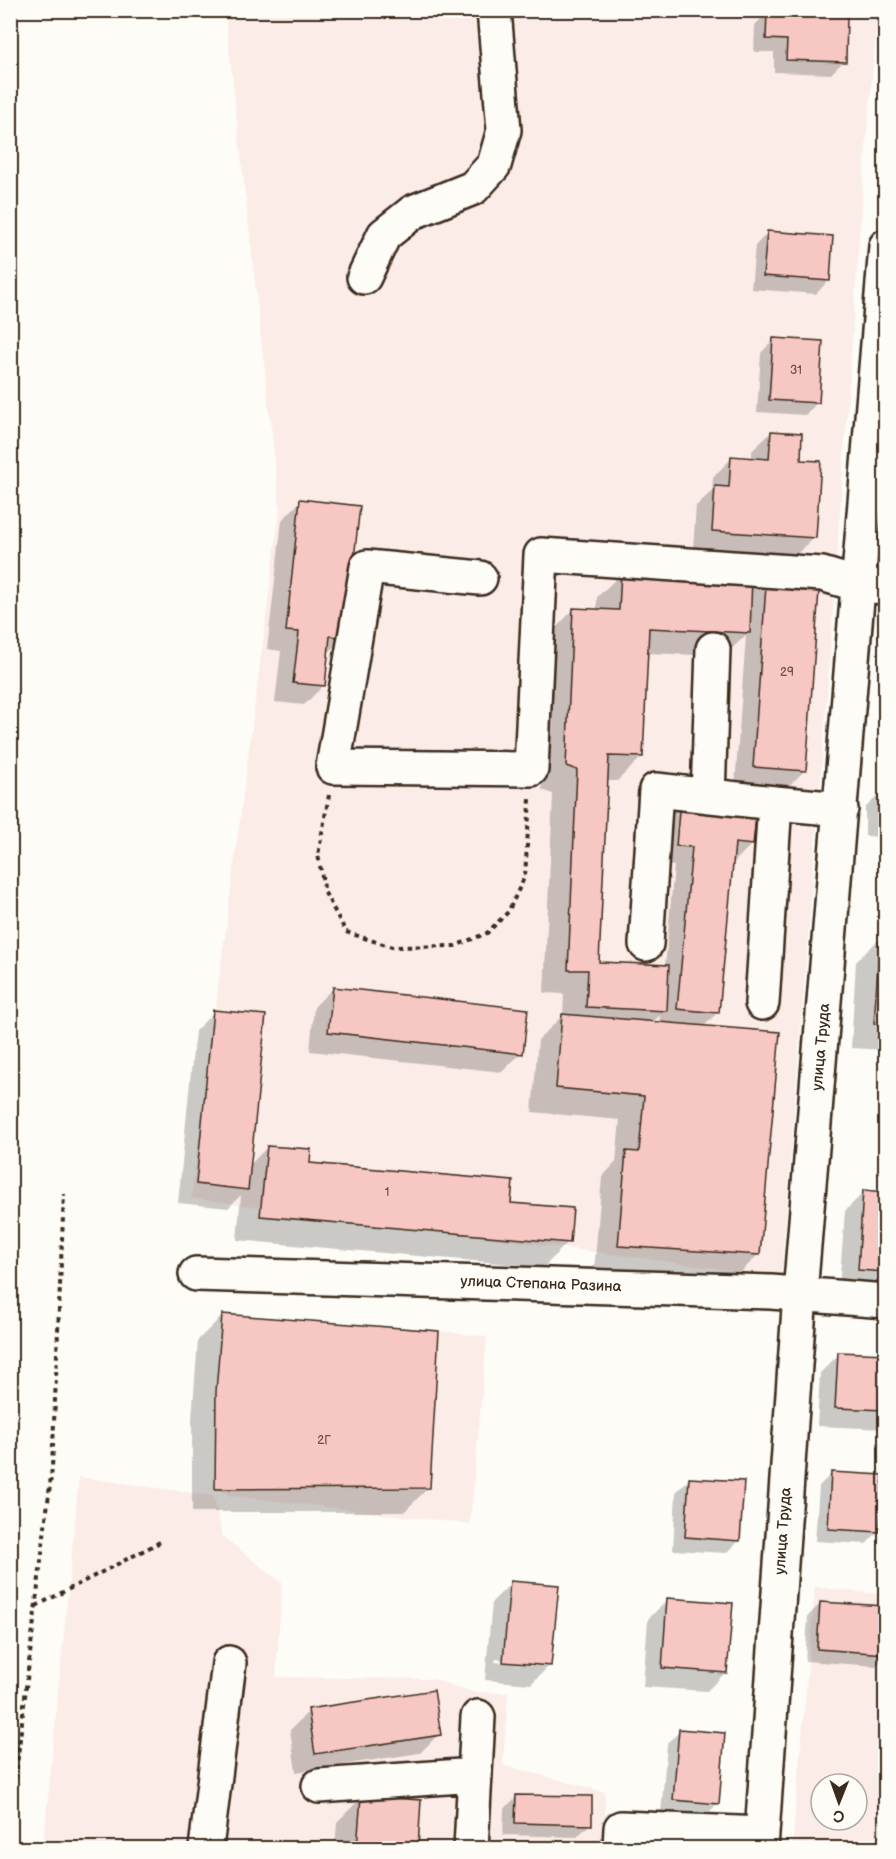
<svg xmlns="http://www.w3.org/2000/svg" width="896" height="1859" viewBox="0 0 896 1859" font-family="'Balsamiq Sans',sans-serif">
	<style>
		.built { fill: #fbece7; fill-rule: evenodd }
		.shadow { fill: #0003; fill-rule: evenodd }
		.building { fill: #f7c7c3; stroke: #3b2a1e; stroke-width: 1.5 }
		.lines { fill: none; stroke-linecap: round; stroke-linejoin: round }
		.minor-casing { stroke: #3b2a1e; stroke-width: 38 }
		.path { stroke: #3b2a1e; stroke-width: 4; stroke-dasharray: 4.5 4.5; stroke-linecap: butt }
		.minor { stroke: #fdfcf7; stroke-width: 33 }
		.labels { text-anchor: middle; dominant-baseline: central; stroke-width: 4.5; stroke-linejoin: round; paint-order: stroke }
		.number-label { font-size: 12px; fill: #6a5147 }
		.street-label { font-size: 15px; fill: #3b2a1e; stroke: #fdfcf7 }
	</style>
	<rect width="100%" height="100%" fill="#fdfcf7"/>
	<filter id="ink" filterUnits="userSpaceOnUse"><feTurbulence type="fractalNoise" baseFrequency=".0167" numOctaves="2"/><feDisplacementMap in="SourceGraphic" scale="12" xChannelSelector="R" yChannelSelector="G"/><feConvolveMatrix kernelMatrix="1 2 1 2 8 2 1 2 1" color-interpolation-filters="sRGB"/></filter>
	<g filter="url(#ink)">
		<path class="built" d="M225 11H878L865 157 826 710 781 1277 191 1198 280 509Z
			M222 1314 439 1331 487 1337 470 1524 231 1496 215 1489 216 1393Z
			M79 1477 214 1496 222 1536 282 1583 276 1677 434 1679 472 1692 508 1693 503 1765 605 1792V1817L719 1824 715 1848H43Z
			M815 1587 885 1595V1848H792ZM821 1784H857V1820H821Z"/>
		<path class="shadow" d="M768 12 844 61 831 74 774 72V52H754L755 25Z
			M767 233 828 281 816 294 751 289 755 246Z
			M773 340 818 402 805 415 757 412 761 353Z
			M771 432 799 461 814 537 795 556 693 549 696 506 712 491 713 477 732 458 752 459V451Z
			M301 501 344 637 327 654 323 686 304 705 275 702 281 651 267 649 282 520Z
			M886 533V562L883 561Z
			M622 573 750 591 768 574 804 771 786 789 735 786 746 635 724 656 646 653 642 757 617 781H606L598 963 665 966 674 866 658 864 662 820 681 801 752 844 733 863 718 1012 703 1027 759 1254 734 1279 594 1270 602 1177 616 1162 620 1120 532 1112 538 1040 563 1015 564 994 544 993 553 794 542 790 550 634 574 609 597 610V597ZM660 1015 659 1024 652 1023Z
			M886 788V865H884V837L865 836V808Z
			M881 937H886V1050L851 1048 856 962Z
			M333 988 521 1053 502 1072 310 1051 314 1007Z
			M214 1012 249 1166 267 1147 309 1164 509 1204 568 1242 544 1267 237 1240 241 1195 228 1208 178 1203 195 1031Z
			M864 1192 886 1194V1291L839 1288 845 1211Z
			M222 1316 428 1488 404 1512H192V1418L198 1340Z
			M839 1354 886 1356V1429L817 1426 820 1373Z
			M832 1473 879 1531 866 1544 815 1541 819 1486Z
			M689 1479 739 1540 726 1553 673 1550 676 1492Z
			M511 1583 550 1665 531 1684 485 1680 492 1602ZM496 1659 535 1663V1666L495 1662Z
			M667 1600 726 1672 707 1691 643 1687 648 1619Z
			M821 1603 886 1607V1657L876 1666 805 1661 808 1616Z
			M309 1711 439 1734 420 1753 296 1772 290 1730Z
			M680 1731 718 1803 705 1816 661 1813 667 1744Z
			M517 1796 590 1824 577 1837 503 1835 504 1809Z
			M362 1797 420 1801 416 1848H335L337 1822Z
			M662 1846 709 1848H659Z"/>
		<path class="building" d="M767 11 847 14 846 62 786 60 787 40 766 39Z
			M767 231 833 236 830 281 763 276Z
			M773 338 823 341 819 403 769 400Z
			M771 431 802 433 801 460 821 461 816 538 712 531 715 486 729 487 731 456 769 459Z
			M300 499 360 506 345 638 330 636 325 686 293 683 299 632 286 631Z
			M621 571 752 577 750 633 649 628 643 757 609 756 599 962 669 965 667 1011 586 1007 588 970H568L577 770 566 766 573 608 619 610Z
			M767 572 820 576 806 771 753 767Z
			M680 800 757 806 753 845 735 843 719 1013 677 1009 692 847 676 846Z
			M880 936H886V1024H874Z
			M333 987 528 1009 523 1054 328 1032Z
			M213 1010 266 1015 248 1190 196 1184Z
			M562 1014 780 1032 760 1255 618 1246 626 1151 639 1152 644 1096 556 1088Z
			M267 1146 311 1149 310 1163 513 1181 511 1203 573 1208 570 1243 260 1216Z
			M863 1190 886 1192V1272L858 1270Z
			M222 1314 439 1331 430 1488 215 1489 216 1392Z
			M838 1352 886 1354V1410L835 1408Z
			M831 1472 883 1475 880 1532 828 1529Z
			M689 1478 744 1481 740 1541 685 1537Z
			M510 1581 559 1585 551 1666 503 1662Z
			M667 1598 733 1603 727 1673 662 1668Z
			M820 1602 886 1606V1654L817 1649Z
			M434 1690 441 1735 315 1754 308 1709Z
			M679 1729 725 1733 719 1804 673 1800Z
			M516 1795 592 1796V1825L515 1823Z
			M361 1796 421 1800 418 1848H357Z
			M661 1844 715 1848H661Z"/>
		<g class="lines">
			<g class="minor-casing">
				<path id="minor" d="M364 277 384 235 413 212 473 188 494 165 504 130 494 10
					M480 578 367 567 333 767 531 769 541 555 822 574 859 585 886 587
					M708 796 713 649
					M646 944 656 790 775 803
					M762 1003 775 803 841 809
					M196 1274 771 1292 886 1301
					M319 1786 475 1775
					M206 1848 229 1663
					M471 1848 478 1717
					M620 1848 621 1828 762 1834
					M761 1848 800 1294 886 246"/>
			</g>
			<path class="path" d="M329 795 318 855 325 893 346 932 392 947 455 946 487 933 508 912 525 876 530 799
				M36 1606 164 1540
				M10 1823 52 1468 64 1194"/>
			<use href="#minor" class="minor"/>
		</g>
	</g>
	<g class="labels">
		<g class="number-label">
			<text x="796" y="370">31</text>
			<text x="787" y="672">29</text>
			<text x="387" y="1192">1</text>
			<text x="324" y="1440">2Г</text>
		</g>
		<g class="street-label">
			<text transform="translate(821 1047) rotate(-85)">улица Труда</text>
			<text transform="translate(541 1284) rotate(2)">улица Степана Разина</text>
			<text transform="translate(783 1531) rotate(-86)">улица Труда</text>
		</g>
	</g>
	<rect width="896" height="1859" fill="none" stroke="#fdfcf7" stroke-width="36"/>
	<rect x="18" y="18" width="860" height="1823" fill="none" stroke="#3b2a1e" stroke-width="2" filter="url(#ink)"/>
	<g transform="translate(839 1802) rotate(181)"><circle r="28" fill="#fdfcf7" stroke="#afa8a0" stroke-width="1.5"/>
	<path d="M0-4.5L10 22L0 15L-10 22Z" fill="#3b2a1e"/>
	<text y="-9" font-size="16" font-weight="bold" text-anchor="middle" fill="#3b2a1e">С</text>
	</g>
</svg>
